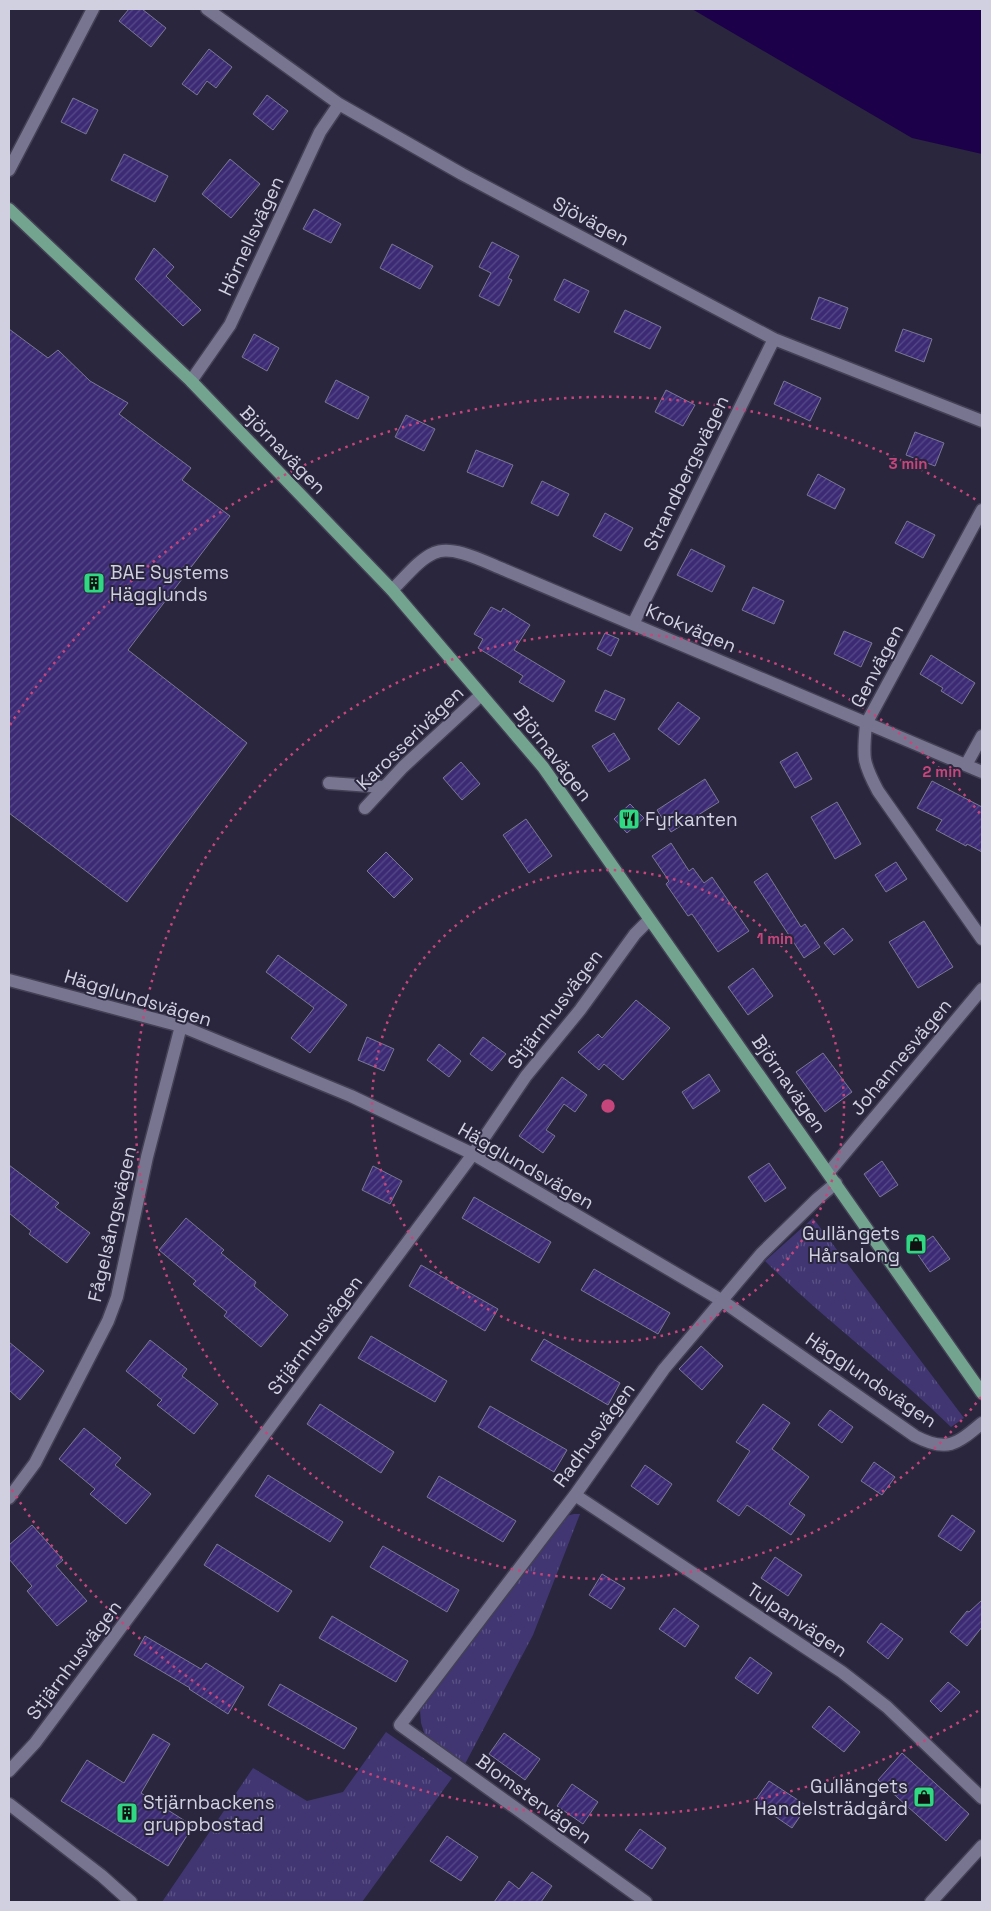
<svg xmlns="http://www.w3.org/2000/svg" width="991" height="1911" viewBox="0 0 991 1911" font-family="'Space Grotesk',sans-serif">
	<style>
		.grass { fill: url(#grass-tufts) }
		.water { fill: #1c004a }
		.building { fill: url(#building-hatch); stroke: #7a7793 }
		.lines { fill: none; stroke-linecap: round; stroke-linejoin: round }
		.minor-casing { stroke: #444055; stroke-width: 15 }
		.major-casing { stroke: #444055; stroke-width: 15 }
		.minor { stroke: #787591; stroke-width: 12 }
		.major { stroke: #73a490; stroke-width: 12 }
		.ring { fill: none; stroke: #c6467c; stroke-width: 2.5; stroke-dasharray: 2.5 5 }
		.labels { text-anchor: middle; dominant-baseline: central; stroke-width: 4; stroke-linejoin: round; paint-order: stroke }
		.street-label { font-size: 19px; fill: #d1d0e0; stroke: #29263d }
		.poi-label { font-size: 19px; fill: #d1d0e0; stroke: #29263d; text-anchor: start }
		.centre { fill: #c6467c; stroke: #29263d; stroke-width: 2.5 }
		.ring-label { font-size: 15px; text-anchor: middle; font-weight: bold; fill: #c6467c; stroke: #29263d; stroke-width: 4; stroke-linejoin: round; paint-order: stroke }
	</style>
	<defs>
		<pattern id="grass-tufts" width="24" height="20" patternUnits="userSpaceOnUse" patternTransform="scale(1.25)"><rect width="24" height="20" fill="#413671"/><path d="M3 7l-1-3M5 7V3M7 7l1-3M15 17l-1-3M17 17v-4M19 17l1-3" fill="none" stroke="#5b5285"/></pattern>
		<pattern id="building-hatch" width="6" height="6" patternUnits="userSpaceOnUse" patternTransform="scale(1.25)"><rect width="6" height="6" fill="#3c2b74"/><path d="M-1 1l2-2M0 6l6-6M5 7l2-2" fill="none" stroke="#574988"/></pattern>
	</defs>
	<rect width="100%" height="100%" fill="#29263d"/>
	<path class="grass" d="M813 1218 964 1418 951 1427C892 1369 824 1320 765 1261Z
		M574 1514H580L533 1635 465 1764 426 1738 421 1723 420 1710 566 1516Z
		M386 1732 452 1778 362 1902H162L253 1768 307 1801 343 1792Z"/>
	<path class="water" d="M692 9H982V154L912 138Z"/>
	<path class="building" d="M129 9H142L166 28 151 47 119 21Z
		M209 49 232 67 216 88 207 81 197 95 182 84Z
		M267 95 288 111 273 130 253 114Z
		M73 98 98 110 86 134 61 122Z
		M124 154 168 176 155 202 111 180Z
		M230 159 260 184 231 218 202 194Z
		M314 209 341 224 331 243 303 229Z
		M492 242 519 256 508 278 512 280 499 306 479 296 491 273 479 267Z
		M392 244 433 266 420 289 380 268Z
		M154 248 174 267 166 276 201 310 183 326 135 279Z
		M564 279 589 291 579 313 554 300Z
		M819 297 848 308 840 329 811 319Z
		M625 310 661 327 650 349 614 332Z
		M9 329 48 358 58 350 90 381 128 403 119 414 191 468 182 480 230 516 128 650 247 743 127 902 9 813Z
		M903 329 932 339 924 362 895 351Z
		M254 334 279 348 267 371 242 357Z
		M336 380 369 397 358 419 325 402Z
		M784 381 821 398 810 421 774 404Z
		M666 390 695 405 683 426 655 412Z
		M406 415 435 429 424 451 395 437Z
		M915 432 944 443 935 466 906 455Z
		M476 450 513 465 503 487 467 472Z
		M818 474 845 489 835 509 807 495Z
		M542 481 569 494 558 516 531 503Z
		M605 513 633 528 621 551 593 536Z
		M907 521 935 535 923 558 895 543Z
		M691 549 725 566 712 592 677 575Z
		M753 587 784 601 774 624 742 610Z
		M491 607 501 612 503 608 530 625 514 650 565 681 553 702 519 682 523 676 478 648 483 639 474 634Z
		M844 631 872 643 861 667 834 654Z
		M605 633 619 639 611 656 597 649Z
		M931 655 975 683 962 704 941 691 943 688 920 674Z
		M605 690 625 699 615 720 595 711Z
		M678 702 700 718 679 745 658 729Z
		M614 733 630 759 609 772 592 746Z
		M797 752 812 779 795 788 780 762Z
		M461 762 480 784 462 800 443 778Z
		M705 779 719 802 671 832 657 810Z
		M932 781 982 807V852L967 844 966 846 936 830 942 820 917 808Z
		M837 802 861 844 835 859 811 817Z
		M630 804 644 818 627 833 614 819Z
		M526 819 552 856 529 873 503 835Z
		M671 843 689 871 693 868 704 883 712 877 749 931 718 952 692 914 688 916 666 884 669 881 652 856Z
		M386 852 413 879 394 898 367 871Z
		M896 862 907 879 886 892 875 875Z
		M767 873 801 927 805 924 820 947 804 958 754 882Z
		M924 921 953 967 918 988 889 942Z
		M843 928 853 940 834 955 824 943Z
		M278 955 347 1005 310 1053 291 1038 314 1008 266 972Z
		M753 968 773 996 748 1015 728 987Z
		M636 1000 670 1028 623 1080 604 1064 599 1070 578 1052 598 1034 602 1038Z
		M367 1037 394 1049 384 1071 358 1060Z
		M483 1037 506 1054 492 1071 470 1054Z
		M439 1044 461 1061 449 1077 427 1060Z
		M823 1053 852 1092 825 1112 796 1072Z
		M709 1074 720 1091 693 1109 682 1092Z
		M562 1077 587 1095 575 1112 564 1104 546 1130 555 1136 543 1153 519 1136Z
		M882 1161 898 1185 880 1197 864 1174Z
		M769 1163 786 1188 765 1202 748 1177Z
		M9 1165 59 1203 55 1207 90 1233 67 1263 29 1234 31 1231 9 1213Z
		M373 1166 402 1181 390 1204 362 1190Z
		M474 1197 551 1242 539 1263 462 1218Z
		M186 1218 224 1250 221 1253 256 1282 254 1286 288 1315 261 1347 224 1316 227 1312 193 1284 196 1281 159 1250Z
		M933 1236 950 1259 930 1272 914 1249Z
		M421 1265 498 1309 485 1331 409 1286Z
		M594 1269 670 1313 658 1334 581 1290Z
		M371 1336 447 1381 435 1402 358 1358Z
		M544 1339 620 1383 608 1405 531 1360Z
		M150 1340 187 1369 182 1376 218 1404 194 1434 157 1405 162 1400 126 1371Z
		M9 1342 44 1371 20 1400 9 1390Z
		M701 1346 723 1366 702 1390 679 1369Z
		M320 1404 394 1452 381 1473 307 1424Z
		M763 1404 790 1423 772 1449 809 1477 789 1504 805 1515 791 1535 747 1505 739 1516 717 1501 750 1451 736 1442Z
		M490 1406 567 1450 554 1472 478 1427Z
		M830 1410 853 1427 842 1443 818 1425Z
		M84 1428 121 1458 115 1465 151 1494 126 1524 90 1494 95 1489 59 1459Z
		M874 1462 895 1477 882 1495 861 1481Z
		M645 1465 672 1484 658 1505 631 1486Z
		M268 1475 343 1522 330 1542 255 1496Z
		M439 1476 516 1521 503 1542 427 1497Z
		M952 1515 975 1531 961 1551 938 1536Z
		M32 1525 63 1560 56 1566 87 1601 57 1626 27 1591 32 1586 9 1559V1545Z
		M217 1544 292 1591 278 1612 204 1565Z
		M383 1546 459 1590 447 1612 370 1567Z
		M775 1557 802 1575 788 1596 761 1578Z
		M602 1574 625 1588 611 1609 589 1595Z
		M982 1600V1627L967 1646 950 1632 967 1611 969 1612Z
		M674 1608 699 1626 685 1647 659 1629Z
		M332 1616 408 1661 396 1682 319 1638Z
		M881 1623 903 1639 888 1659 867 1642Z
		M145 1636 201 1669 206 1663 244 1687 228 1714 189 1689 190 1688 134 1655Z
		M750 1657 772 1673 758 1694 735 1678Z
		M948 1682 960 1692 941 1712 930 1701Z
		M280 1684 357 1728 344 1749 268 1705Z
		M829 1706 860 1732 844 1752 812 1727Z
		M504 1733 540 1759 525 1780 489 1754Z
		M153 1734 170 1744 141 1793 193 1826 168 1866 61 1801 87 1760 124 1783Z
		M902 1753 969 1814 946 1841 878 1780Z
		M769 1781 807 1806 792 1828 754 1802Z
		M572 1784 598 1802 583 1824 557 1806Z
		M640 1829 666 1848 652 1869 625 1850Z
		M447 1836 478 1857 461 1881 430 1861Z
		M532 1872 552 1886 541 1902H494L509 1881 519 1889Z"/>
	<g class="lines">
		<g class="minor-casing">
			<path id="minor" d="M207 9 339 104 462 174 774 339 982 421
				M9 170 93 9
				M191 381 230 325 320 132 339 104
				M982 510 866 724C863 757 862 761 878 791L982 939
				M392 590C405 578 418 560 434 553 453 544 487 563 505 570L982 772
				M633 624 774 339
				M966 765 982 736
				M329 783 384 787
				M365 808 403 767 481 695
				M9 980 181 1026 351 1096 473 1154 721 1300 915 1436C947 1453 957 1444 982 1423
				M829 1172 982 989
				M575 1495 842 1672 887 1707 982 1798
				M9 1498 35 1463 108 1321 117 1297 147 1157 181 1026
				M9 1771 35 1743 473 1154 526 1076 580 1010 635 934 649 920
				M9 1804 102 1876 131 1902
				M646 1902 400 1725 575 1495 664 1369 761 1254 817 1199 836 1183
				M931 1902 982 1846"/>
		</g>
		<g class="major-casing">
			<path id="major" d="M9 209 191 381 392 590 543 767 982 1393"/>
		</g>
		<use href="#minor" class="minor"/>
		<use href="#major" class="major"/>
	</g>
	<g class="ring">
		<circle cx="608" cy="1106" r="236"/>
		<path d="M981 1397A473 473 0 1 1 981 815"/>
		<path d="M978 1711A709 709 0 0 1 10 1487M10 725A709 709 0 0 1 978 501"/>
	</g>
	<defs>
		<g id="building-square" transform="scale(1.125)"><rect x="-9" y="-9" width="18" height="18" rx="4" fill="#30d883" stroke="#29263d"/><path d="M-4-6H4V6H1V3H-1V6H-4ZM-2.5-4.3h1.7v1.8h-1.7ZM.8-4.3h1.7v1.8H.8ZM-2.5-1h1.7V.8h-1.7ZM.8-1h1.7V.8H.8Z" fill="#111"/></g>
		<g id="restaurant-square" transform="scale(1.125)"><rect x="-9" y="-9" width="18" height="18" rx="4" fill="#30d883" stroke="#29263d"/><path d="M-5-6h1v4h1v-4h1v4h1v-4h1v5L-1.5 .5V6h-2V.5L-5-1ZM5-6V6H3V1.5H1.5Q1.5-4 5-6Z" fill="#111"/></g>
		<g id="shop-square" transform="scale(1.125)"><rect x="-9" y="-9" width="18" height="18" rx="4" fill="#30d883" stroke="#29263d"/><path d="M-5-2.5h2.3a2.7 3.5 0 0 1 5.4 0H5L5.5 6h-11ZM-1.5-2.5h3a1.5 2.3 0 0 0-3 0Z" fill="#111"/></g>
	</defs>
	<g fill-rule="evenodd">
		<use href="#building-square" x="94" y="583"/>
		<use href="#restaurant-square" x="629" y="819"/>
		<use href="#shop-square" x="916" y="1244"/>
		<use href="#shop-square" x="924" y="1797"/>
		<use href="#building-square" x="127" y="1813"/>
	</g>
	<g class="labels">
		<g class="street-label">
			<text transform="translate(591 221) rotate(28)">Sjövägen</text>
			<text transform="translate(251 236) rotate(-65)">Hörnellsvägen</text>
			<text transform="translate(283 450) rotate(46)">Björnavägen</text>
			<text transform="translate(686 473) rotate(-64)">Strandbergsvägen</text>
			<text transform="translate(691 628) rotate(23)">Krokvägen</text>
			<text transform="translate(877 666) rotate(-62)">Genvägen</text>
			<text transform="translate(410 738) rotate(-44)">Karosserivägen</text>
			<text transform="translate(553 754) rotate(52)">Björnavägen</text>
			<text transform="translate(138 998) rotate(17)">Hägglundsvägen</text>
			<text transform="translate(555 1009) rotate(-53)">Stjärnhusvägen</text>
			<text transform="translate(901 1057) rotate(-50)">Johannesvägen</text>
			<text transform="translate(789 1084) rotate(55)">Björnavägen</text>
			<text transform="translate(526 1166) rotate(30)">Hägglundsvägen</text>
			<text transform="translate(112 1224) rotate(-77)">Fågelsångsvägen</text>
			<text transform="translate(315 1335) rotate(-53)">Stjärnhusvägen</text>
			<text transform="translate(871 1380) rotate(34)">Hägglundsvägen</text>
			<text transform="translate(594 1435) rotate(-54)">Radhusvägen</text>
			<text transform="translate(797 1620) rotate(34)">Tulpanvägen</text>
			<text transform="translate(74 1660) rotate(-53)">Stjärnhusvägen</text>
			<text transform="translate(534 1799) rotate(36)">Blomstervägen</text>
		</g>
		<g class="poi-label">
			<text x="110" y="572">BAE Systems<tspan x="110" dy="22">Hägglunds</tspan></text>
			<text x="645" y="819">Fyrkanten</text>
			<text x="900" y="1233" text-anchor="end">Gullängets<tspan x="900" dy="22">Hårsalong</tspan></text>
			<text x="908" y="1786" text-anchor="end">Gullängets<tspan x="908" dy="22">Handelsträdgård</tspan></text>
			<text x="143" y="1802">Stjärnbackens<tspan x="143" dy="22">gruppbostad</tspan></text>
		</g>
	</g>
	<circle cx="608" cy="1106" r="8" class="centre"/>
	<g class="ring-label">
		<text x="908" y="469">3 min</text>
		<text x="942" y="777">2 min</text>
		<text x="775" y="944">1 min</text>
	</g>
	<rect width="991" height="1911" fill="none" stroke="#d1d0e0" stroke-width="20"/>
</svg>
